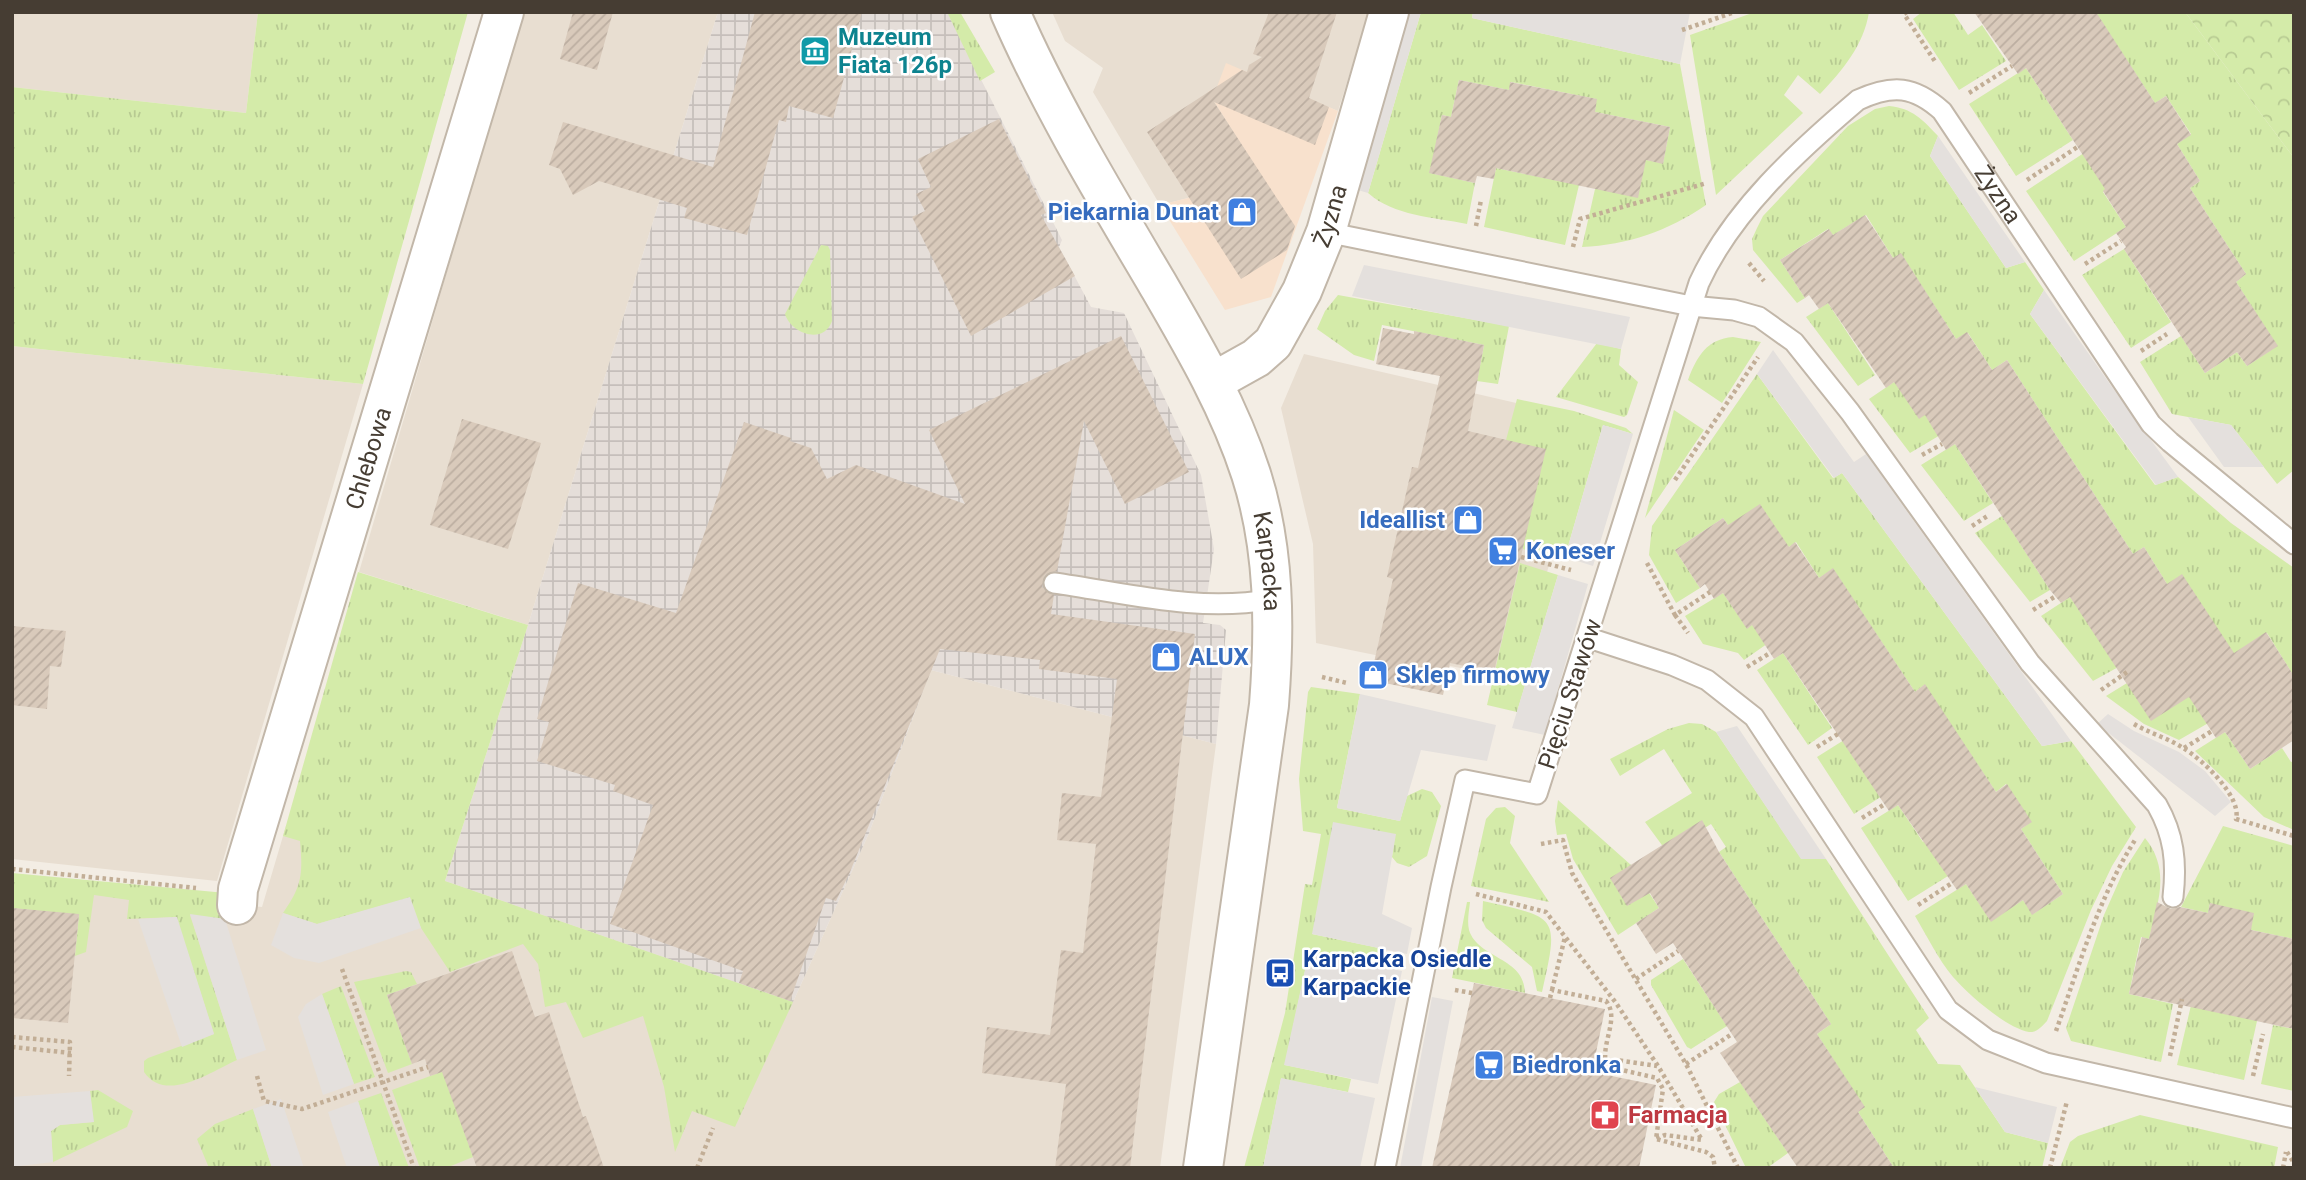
<svg xmlns="http://www.w3.org/2000/svg" width="2306" height="1180" viewBox="0 0 2306 1180" font-family="Roboto,sans-serif">
	<style>
		.residential { fill: #e8ded1 }
		.commercial { fill: #f8e1cd }
		.industrial { fill: url(#industrial-grid) }
		.grass { fill: url(#grass-tufts) }
		.forest { fill: url(#forest-crowns) }
		.parking { fill: #e4e0dd }
		.building { fill: url(#building-hatch) }
		.lines { fill: none; stroke-linecap: round; stroke-linejoin: round }
		.service-casing { stroke: #c2b7a9; stroke-width: 23 }
		.minor-casing { stroke: #c2b7a9; stroke-width: 42 }
		.tertiary-casing { stroke: #c2b7a9; stroke-width: 42 }
		.path { stroke: #c2ae96; stroke-width: 4.5; stroke-dasharray: 3.5 3.5; stroke-linecap: butt }
		.service { stroke: #fff; stroke-width: 19 }
		.minor { stroke: #fff; stroke-width: 38 }
		.tertiary { stroke: #fff; stroke-width: 38 }
		.labels { text-anchor: middle; dominant-baseline: central; stroke-width: 5; stroke-linejoin: round; paint-order: stroke }
		.culture-label { font-size: 24px; font-weight: bold; fill: #0d838f; stroke: #fff; text-anchor: start }
		.street-label { font-size: 24px; fill: #463d33; stroke: #fff }
		.shop-label { font-size: 24px; font-weight: bold; fill: #366cbe; stroke: #fff; text-anchor: start }
		.transit-label { font-size: 24px; font-weight: bold; fill: #164399; stroke: #fff; text-anchor: start }
		.health-label { font-size: 24px; font-weight: bold; fill: #be3a42; stroke: #fff; text-anchor: start }
	</style>
	<defs>
		<pattern id="industrial-grid" width="8" height="8" patternUnits="userSpaceOnUse" patternTransform="scale(1.75)"><rect width="8" height="8" fill="#e5ded9"/><path d="M0 4h8M4 0v8" fill="none" stroke="#c6bfbb"/></pattern>
		<pattern id="grass-tufts" width="24" height="20" patternUnits="userSpaceOnUse" patternTransform="scale(1.75)"><rect width="24" height="20" fill="#d4eba9"/><path d="M3 7l-1-3M5 7V3M7 7l1-3M15 17l-1-3M17 17v-4M19 17l1-3" fill="none" stroke="#b7ca92"/></pattern>
		<pattern id="forest-crowns" width="20" height="18" patternUnits="userSpaceOnUse" patternTransform="scale(1.75)"><rect width="20" height="18" fill="#d4eba9"/><path d="M2 6a3 3 0 1 1 6 0M12 15a3 3 0 1 1 6 0" fill="none" stroke="#b7ca92"/></pattern>
		<pattern id="building-hatch" width="6" height="6" patternUnits="userSpaceOnUse" patternTransform="scale(1.75)"><rect width="6" height="6" fill="#d9cabb"/><path d="M-1 1l2-2M0 6l6-6M5 7l2-2" fill="none" stroke="#bcaea1"/></pattern>
	</defs>
	<rect width="100%" height="100%" fill="#f3ede4"/>
	<path class="residential" d="M12 12H258L246 113 12 87Z
		M523 12H718L528 625 359 572Z
		M1052 12H1369L1338 111 1226 64 1250 158 1188 198 1160 205 1093 92 1103 68 1065 41Z
		M12 346 363 384 217 881 12 859Z
		M1304 354 1594 421 1547 572 1493 678V674L1450 666 1449 670 1316 643 1313 544 1281 408Z
		M931 670 1216 744 1160 1168H12V881L262 907 286 826 793 1002 869 833Z"/>
	<path class="commercial" d="M1226 63 1338 111 1271 297 1225 310 1160 205 1188 198 1250 158 1208 92 1217 87Z"/>
	<path class="industrial" d="M718 12H947L1062 240 1059 247 1091 307 1124 313 1201 475 1214 549 1203 623 1220 625 1226 630 1216 744 931 670 869 833 793 1002 445 881 528 625Z"/>
	<path class="grass" d="M258 12H468L363 384 12 346V87L246 113Z
		M947 12H960L995 72 980 81Z
		M1421 12H1473L1472 18 1680 64 1706 205C1668 231 1628 245 1582 247L1595 189 1646 160 1663 163 1670 127 1595 112 1596 99 1511 82 1509 90 1459 80 1451 117 1442 115 1430 173 1475 183 1467 224C1433 217 1394 216 1368 193Z
		M1755 12H1869C1864 45 1842 71 1820 94L1798 75 1784 95 1803 113 1716 195 1690 35Z
		M1922 12H1953L1968 35 1982 25 2006 61 1959 90 1913 19Z
		M2080 12H2185L2294 158V470L2277 484 2231 425 2172 414 2140 362 2181 336 2205 373 2237 352 2247 366 2277 346 2236 282 2246 274 2190 188 2200 181 2177 144 2191 134 2166 96 2155 103 2099 18Z
		M2026 68 2073 140 2016 176 1969 104Z
		M1889 106C1912 108 1923 120 1938 136L1930 156 2006 268 2025 262 2044 290 2030 314 2155 485 2178 477 2231 523 2294 568V698L2290 670 2267 633 2227 658 2167 584 2144 547 2133 554 2007 360 1992 370 1968 333 1956 339 1901 254 1893 258 1866 215 1833 235 1828 229 1780 260 1805 298 1797 303 1753 250 1752 239 1757 228 1763 216 1848 126 1875 109Z
		M2093 147 2116 182 2103 192 2126 227 2074 261 2026 191Z
		M1496 168 1579 185 1565 245 1484 227Z
		M821 245 828 246 830 250 832 321C824 345 791 334 785 314Z
		M2124 249 2171 322 2131 348 2082 275Z
		M1338 295 1509 326 1498 384 1477 381 1484 345 1382 325 1374 361 1354 355 1317 329 1325 311Z
		M1828 303 1875 375 1858 386 1806 317Z
		M1733 337 1761 342 1722 403 1688 380C1697 356 1707 339 1733 337Z
		M1597 343 1621 349 1619 365 1638 382 1627 415 1624 417 1556 397Z
		M1757 374 1833 478 1842 473 2042 746 2071 741 2136 827 2112 866 2091 910 2047 1021C2042 1026 2037 1033 2029 1032 2006 1028 1968 994 1953 977 1938 959 1927 936 1915 916L1966 884 1991 921 2023 900 2033 914 2063 894 2021 829 2031 822 2006 784 1996 792 1924 685 1915 692 1833 569 1819 578 1796 542 1789 547 1728 525 1723 518 1675 550 1700 588 1676 603 1649 555 1652 526Z
		M1894 382 1933 410 1947 431 1910 453 1869 399Z
		M1517 399 1574 411 1626 428 1633 434 1603 425 1565 557H1553L1523 549 1506 440Z
		M1674 410 1704 430 1645 518Z
		M1955 444 1993 503 1964 521 1921 465Z
		M2002 516 2050 590 2030 602 1975 533Z
		M1520 563 1558 575 1517 712 1487 705Z
		M358 572 528 625 445 881 793 1002 735 1127 692 1111 675 1152 664 1087 643 1016 583 1038 566 1002 545 1007 538 964 523 944 450 972 421 928 409 898 317 924 283 913C302 886 303 874 300 841L283 836Z
		M1723 593 1747 628 1761 619 1774 639 1744 660 1738 653 1703 644 1685 616Z
		M2070 597 2122 665 2093 681 2041 616Z
		M1783 653 1832 728 1808 745 1757 670Z
		M2127 683 2198 690 2217 718 2179 740 2144 724 2106 696Z
		M1311 687 1360 694 1337 808 1400 821 1407 796 1422 789 1432 792 1441 806 1427 856 1409 867 1397 863 1392 857 1395 834 1312 934 1379 948 1375 966 1309 952 1285 1065 1351 1079 1348 1092 1281 1079 1263 1168H1244L1285 1013 1305 884 1312 885 1321 834 1303 831 1299 779 1308 692Z
		M1689 723 1702 724 1716 732 1801 858 1826 859 1929 1018 1916 1030 1938 1064 1960 1065 2005 1132 2048 1143 2042 1168H1894L1858 1112 1864 1107 1817 1034 1831 1024 1719 852 1726 847 1711 824 1667 852 1645 822 1692 793 1664 749 1620 776 1610 759 1668 729Z
		M2225 732 2250 769 2282 748 2291 762 2294 761V830L2264 817 2195 751Z
		M1852 735 1890 791 1854 814 1817 757Z
		M1558 800 1631 865 1659 908 1618 935 1573 859 1566 834 1557 835 1555 821Z
		M1898 805 1923 842 1934 836 1948 876 1908 901 1861 828Z
		M1505 807 1515 816 1510 843 1549 902 1471 886 1486 819 1496 808Z
		M2223 826 2294 846V939L2251 930 2210 903 2208 913 2181 907Z
		M2145 838C2171 870 2158 902 2149 939L2141 937 2129 994 2173 1004 2161 1062 2071 1041 2066 1028 2104 915 2123 872Z
		M12 873 226 893 221 903 225 919 190 915 237 1060C212 1071 166 1104 144 1072V1061L148 1058 214 1034 176 917 127 919 129 900 94 895 86 952 75 956 79 915 12 908Z
		M1483 901C1559 918 1559 916 1542 992L1537 991 1532 967 1486 928 1482 920Z
		M1467 902H1470C1469 911 1467 921 1469 930 1478 959 1525 957 1525 993L1452 978Z
		M1683 959 1727 1026 1691 1049 1687 1047 1651 985V980Z
		M406 971 411 972 417 984 387 995 412 1064 388 1073 354 982Z
		M341 986 375 1077 354 1084 322 994Z
		M2192 1001 2257 1021 2244 1080 2177 1065Z
		M2273 1025 2294 1029V1091L2261 1084Z
		M444 1071 473 1157 446 1168H420L392 1090Z
		M1740 1082 1788 1153 1767 1168H1746L1714 1102 1719 1094Z
		M98 1090 133 1111 127 1127 53 1162 51 1131 60 1125 93 1122 90 1091Z
		M381 1093 409 1168H380L358 1101Z
		M253 1109 272 1168H209L197 1139 215 1124Z
		M2140 1115 2278 1147 2274 1168H2060L2070 1142 2078 1136Z"/>
	<path class="forest" d="M2185 12H2294V158Z"/>
	<path class="parking" d="M1403 12H1421L1368 193 1351 188Z
		M1473 12H1690L1680 64 1472 18Z
		M1938 136 2025 262 2006 268 1930 156Z
		M1364 265 1630 317 1621 349 1352 296Z
		M2044 290 2112 387 2178 477 2156 485 2030 314Z
		M1773 350 1854 462 1866 454 2071 741 2042 746 1842 473 1834 478 1757 374Z
		M2188 417 2231 425 2264 467H2224Z
		M1603 425 1633 434 1593 566 1565 557Z
		M1558 575 1588 584 1545 735 1512 728Z
		M1360 694 1496 725 1487 761 1421 750 1400 821 1337 808Z
		M2108 714 2134 731 2179 752 2205 771 2231 802 2215 816 2097 724Z
		M1737 726 1826 859H1801L1716 732Z
		M1333 822 1396 834 1382 914 1412 928 1407 954 1312 934Z
		M410 897 421 928 319 963 294 958 271 945 283 913 317 924Z
		M190 914 225 919 266 1050 237 1060Z
		M177 917 214 1034 182 1047 138 919Z
		M1309 952 1402 971 1378 1084 1284 1065Z
		M322 994 354 1084 323 1095 298 1017 306 1004Z
		M1432 997 1453 1001 1421 1168H1400Z
		M1281 1078 1375 1098 1360 1168H1263Z
		M1975 1087 2057 1107 2048 1143 2005 1132Z
		M90 1091 94 1122 60 1125 51 1131 53 1162 12 1167V1097Z
		M281 1099 304 1168H272L253 1109Z
		M358 1101 380 1168H347L328 1112Z"/>
	<path class="building" d="M573 12H613L597 70 560 59Z
		M755 12H862L833 118 789 106 786 122 779 120 747 235 684 218 687 208 599 181 573 195 560 169 549 165 563 122 713 167Z
		M1269 12H1337L1309 98 1329 107 1315 145 1214 102 1295 226 1287 250 1241 279 1147 132 1242 70 1247 72 1249 65 1262 57 1253 54Z
		M1974 12H2096L2155 103 2166 96 2191 135 2177 144 2200 181 2190 188 2246 274 2236 282 2278 346 2247 366 2237 352 2205 373 2124 249 2126 247 2116 233 2126 227 2103 191 2105 189 2026 68 2018 74Z
		M1459 80 1509 90 1510 82 1597 99 1595 112 1670 127 1663 164 1646 160 1638 198 1496 168 1494 179 1477 176 1475 183 1429 173 1442 115 1451 117Z
		M999 119 1046 213 1041 215 1075 276 971 336 912 217 925 211 916 194 931 187 918 159Z
		M1865 215 1893 258 1901 253 1956 339 1967 332 1992 370 2007 360 2133 554 2144 547 2167 584 2182 574 2234 653 2266 632 2294 676V740L2250 769 2225 732 2216 738 2189 697 2151 721 2070 597 2061 603 2050 590 1955 444 1946 450 1925 415 1919 419 1894 382 1886 388 1828 303 1819 309 1809 295 1805 298 1780 260 1829 229 1833 235Z
		M1383 328 1414 334V331L1484 345 1468 431 1546 449 1494 672 1450 663 1443 695 1370 680 1393 579 1387 577 1412 467 1418 468 1440 376 1376 364Z
		M1121 336 1189 472 1125 504 1084 421 1057 571 1045 575 1042 587 1054 595 1051 614 1195 634 1130 1168H1055L1066 1084 982 1073 987 1027 1050 1035 1061 950 1083 953 1096 844 1057 840 1062 793 1101 797 1117 679 1039 669 1040 660 940 649 850 872 836 901 826 898 790 1001 739 983 743 971 610 924 653 805 613 791 615 785 537 761 549 722 537 719 578 583 676 613 744 422 791 438 790 441 811 448 827 479 856 465 965 504 929 430Z
		M462 419 541 443 508 549 430 525Z
		M1760 504 1789 547 1795 542 1819 578 1833 568 1915 692 1925 684 1996 792 2007 784 2032 822 2021 829 2063 894 2032 915 2023 900 1991 922 1966 884 1957 890 1898 805 1889 811 1783 653 1774 659 1752 625 1747 629 1723 593 1714 599 1705 584 1700 588 1675 550 1723 518 1728 525Z
		M12 626 66 631 61 667 50 666 47 709 12 705Z
		M1702 820 1719 852 1831 1024 1817 1034 1865 1107 1858 1112 1894 1168H1798L1720 1053 1737 1042 1673 943 1656 954 1636 923 1659 908 1650 893 1627 906 1610 878Z
		M2157 902 2171 909 2180 907 2208 913 2210 903 2254 913 2251 930 2294 939V1029L2129 994 2142 937 2149 939Z
		M12 908 79 914 68 1023 12 1018Z
		M512 951 535 1017 549 1012 583 1117 586 1116 604 1168H477L442 1072 430 1076 425 1059 412 1064 387 995Z
		M1474 983 1605 1009 1592 1072 1656 1085 1639 1168H1432Z"/>
	<g class="lines">
		<g class="service-casing">
			<g id="service">
				<path d="M1326 232 1691 306 1734 310 1759 317 1794 342 1850 412 2030 663 2157 805C2174 835 2177 862 2173 897"/>
				<path d="M1054 583C1126 593 1200 613 1272 599"/>
				<path d="M1589 638 1672 665 1707 680 1754 717 1948 1010 1988 1040 2046 1063 2294 1118"/>
				<path id="s1" d="M1385 1168 1441 887 1465 780 1537 794 1699 283C1732 211 1798 151 1858 100 1893 84 1914 86 1942 111L2151 424 2170 442 2294 544"/>
			</g>
		</g>
		<g class="minor-casing">
			<g id="minor">
				<path id="s2" d="M1213 382 1256 358 1273 343 1302 291 1326 232 1389 12"/>
				<path id="s3" d="M237 905 238 889 504 12"/>
			</g>
		</g>
		<g class="tertiary-casing">
			<g id="tertiary">
				<path id="s4" d="M1010 12C1051 106 1105 195 1157 283 1193 345 1229 406 1251 474 1275 549 1275 627 1269 705L1203 1168"/>
			</g>
		</g>
		<path class="path" d="M1907 12 1904 14 1936 63
			M1682 30 1735 12
			M1969 93 2012 66
			M2027 180 2079 146
			M1476 226 1481 200
			M1573 247 1580 219 1707 183
			M1749 263 1764 281
			M2085 264 2121 241
			M2141 351 2167 334
			M1922 455 1942 444
			M1675 480 1758 357
			M1972 526 1989 515
			M1521 557 1571 570
			M1647 563 1675 615 1710 592
			M2033 610 2056 596
			M1675 615 1688 633
			M1747 667 1770 653
			M1322 677 1347 683
			M2101 690 2127 672
			M2134 724C2149 733 2168 738 2183 748 2202 759 2242 797 2236 819L2294 836
			M1817 747 1838 734
			M2184 748 2212 731
			M1862 818 1885 804
			M1541 844 1563 840 1572 873 1686 1064 1738 1168
			M12 869 196 888
			M1476 894 1546 912 1616 1003 1658 1066 1702 1140 1665 1135 1656 1139
			M1918 905 1952 883
			M342 969 414 1168
			M1636 979 1678 951
			M1455 990 1472 993
			M1552 990 1565 937
			M1550 998 1552 990 1606 1001C1620 1018 1601 1043 1606 1063L1613 1068 1657 1078 1663 1089 1656 1139 1706 1152 1713 1157 1715 1168
			M2056 1031C2079 966 2098 899 2135 840
			M12 1037 70 1042 69 1076
			M12 1047 71 1053
			M2170 1056 2182 999
			M1606 1063 1617 1060 1657 1066
			M1686 1064 1732 1034
			M257 1076 264 1101 302 1109 428 1067
			M2253 1076 2263 1034
			M2287 1152 2294 1163
			M697 1168 713 1128
			M2050 1168 2067 1101
			M2283 1168 2286 1152"/>
		<use href="#service" class="service"/>
		<use href="#minor" class="minor"/>
		<use href="#tertiary" class="tertiary"/>
	</g>
	<defs>
		<g id="museum-square" transform="scale(1.575)"><rect x="-9" y="-9" width="18" height="18" rx="4" fill="#0f9aa8" stroke="#fff"/><path d="M0-6L6-3V-2H-6V-3ZM-5-1h2V3h-2ZM-1-1h2V3h-2ZM3-1h2V3H3ZM-6 4H6V6H-6Z" fill="#fff"/></g>
		<g id="shop-square" transform="scale(1.575)"><rect x="-9" y="-9" width="18" height="18" rx="4" fill="#3f7fe0" stroke="#fff"/><path d="M-5-2.5h2.3a2.7 3.5 0 0 1 5.4 0H5L5.5 6h-11ZM-1.5-2.5h3a1.5 2.3 0 0 0-3 0Z" fill="#fff"/></g>
		<g id="supermarket-square" transform="scale(1.575)"><rect x="-9" y="-9" width="18" height="18" rx="4" fill="#3f7fe0" stroke="#fff"/><path d="M-6-5.5h2.5l.6 2H6L4.5 2H-2.5L-4.4-4H-6ZM-1.5 3.2a1.3 1.3 0 1 0 .1 0ZM3 3.2a1.3 1.3 0 1 0 .1 0Z" fill="#fff"/></g>
		<g id="bus-square" transform="scale(1.575)"><rect x="-9" y="-9" width="18" height="18" rx="4" fill="#1a4fb4" stroke="#fff"/><path d="M-5-6H5V4H4V6H2V4H-2V6H-4V4H-5ZM-3.5-4V0h7V-4ZM-3.5 1.2v1.5H-2V1.2ZM2 1.2v1.5H3.5V1.2Z" fill="#fff"/></g>
		<g id="pharmacy-square" transform="scale(1.575)"><rect x="-9" y="-9" width="18" height="18" rx="4" fill="#e0444e" stroke="#fff"/><path d="M-2-6h4v4h4v4h-4v4h-4v-4h-4v-4h4Z" fill="#fff"/></g>
	</defs>
	<g fill-rule="evenodd">
		<use href="#museum-square" x="815" y="51"/>
		<use href="#shop-square" x="1242" y="212"/>
		<use href="#shop-square" x="1468" y="520"/>
		<use href="#supermarket-square" x="1503" y="551"/>
		<use href="#shop-square" x="1166" y="657"/>
		<use href="#shop-square" x="1373" y="675"/>
		<use href="#bus-square" x="1280" y="973"/>
		<use href="#supermarket-square" x="1489" y="1065"/>
		<use href="#pharmacy-square" x="1605" y="1115"/>
	</g>
	<g class="labels">
		<g class="culture-label">
			<text x="838" y="37">Muzeum<tspan x="838" dy="28">Fiata 126p</tspan></text>
		</g>
		<g class="street-label">
			<text stroke="none"><textPath href="#s1" startOffset="1442">Żyzna</textPath></text>
			<text stroke="none"><textPath href="#s2" startOffset="212">Żyzna</textPath></text>
			<text stroke="none"><textPath href="#s3" startOffset="466">Chlebowa</textPath></text>
			<text stroke="none"><textPath href="#s4" startOffset="611">Karpacka</textPath></text>
			<text transform="translate(1570 694) rotate(-72)">Pięciu Stawów</text>
		</g>
		<g class="shop-label">
			<text x="1219" y="212" text-anchor="end">Piekarnia Dunat</text>
			<text x="1445" y="520" text-anchor="end">Ideallist</text>
			<text x="1526" y="551">Koneser</text>
			<text x="1189" y="657">ALUX</text>
			<text x="1396" y="675">Sklep firmowy</text>
			<text x="1512" y="1065">Biedronka</text>
		</g>
		<g class="transit-label">
			<text x="1303" y="959">Karpacka Osiedle<tspan x="1303" dy="28">Karpackie</tspan></text>
		</g>
		<g class="health-label">
			<text x="1628" y="1115">Farmacja</text>
		</g>
	</g>
	<rect width="2306" height="1180" fill="none" stroke="#463d33" stroke-width="28"/>
</svg>
